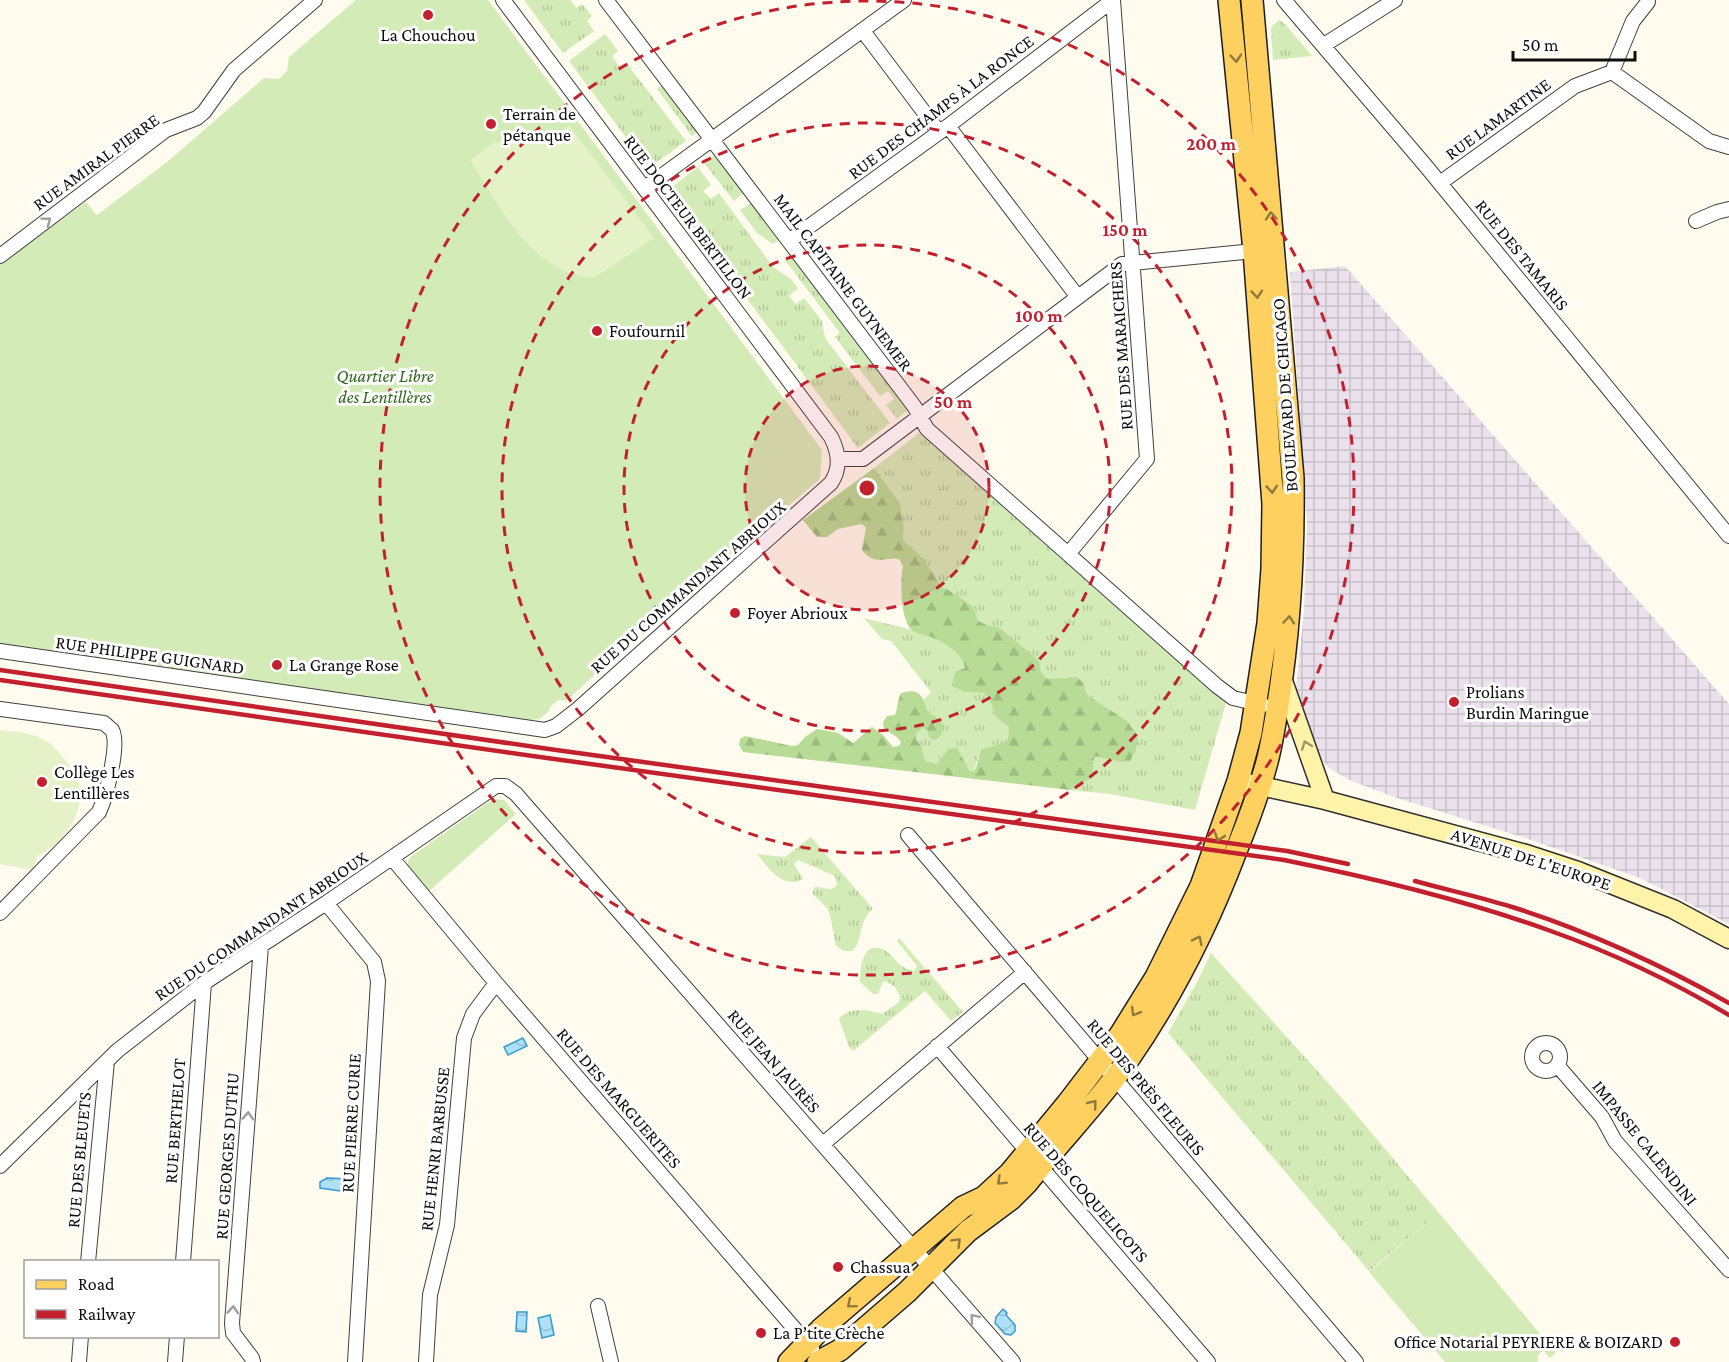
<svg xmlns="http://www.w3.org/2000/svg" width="1729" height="1362" viewBox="0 0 1729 1362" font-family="'Crimson Pro',serif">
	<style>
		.industrial { fill: url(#industrial-grid) }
		.grass { fill: url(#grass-tufts) }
		.forest { fill: url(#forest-firs) }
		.garden { fill: #d3ebb6 }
		.pitch { fill: #e5f2c8 }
		.water { fill: url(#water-waves); stroke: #3599d2; stroke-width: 1.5 }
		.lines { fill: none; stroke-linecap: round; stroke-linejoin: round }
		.minor-casing { stroke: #404040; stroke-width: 16 }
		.secondary-casing { stroke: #2f2f2f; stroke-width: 21 }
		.primary-casing { stroke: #1e1e1e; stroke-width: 24 }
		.minor { stroke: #fff; stroke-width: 14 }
		.secondary { stroke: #fff2a9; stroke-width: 18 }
		.primary { stroke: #fdd060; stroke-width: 21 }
		.rail { stroke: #c2202e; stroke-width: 4.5 }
		.oneway { stroke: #91783b }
		.oneway2 { stroke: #9e9e9e }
		.oneway3 { stroke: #9e966b }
		.ring { fill: none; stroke: #c2202e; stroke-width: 3; stroke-dasharray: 10 8 }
		.poi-dot { fill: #c2202e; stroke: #fff; stroke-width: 2 }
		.labels { text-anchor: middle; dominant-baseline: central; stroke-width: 6; stroke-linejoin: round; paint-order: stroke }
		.poi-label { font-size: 18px; fill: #0d0d0d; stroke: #fff; text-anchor: start }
		.street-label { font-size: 18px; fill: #0d0d0d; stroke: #fff }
		.park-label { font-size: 18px; font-style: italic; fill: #2e671b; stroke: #fff }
		.centre { fill: #c2202e; stroke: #fff; stroke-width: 3 }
		.ring-label { font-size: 18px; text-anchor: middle; font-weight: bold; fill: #c2202e; stroke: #fff; stroke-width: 6; stroke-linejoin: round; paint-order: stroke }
	</style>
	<defs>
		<pattern id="industrial-grid" width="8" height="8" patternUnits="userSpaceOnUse" patternTransform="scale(1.5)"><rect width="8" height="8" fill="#ebe1ec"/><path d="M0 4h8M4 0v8" fill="none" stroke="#c8c0c9"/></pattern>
		<pattern id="grass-tufts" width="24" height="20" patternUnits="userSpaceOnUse" patternTransform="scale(1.5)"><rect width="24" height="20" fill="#d3ebb6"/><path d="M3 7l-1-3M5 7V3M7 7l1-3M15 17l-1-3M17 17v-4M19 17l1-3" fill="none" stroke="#b4c89b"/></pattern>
		<pattern id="forest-firs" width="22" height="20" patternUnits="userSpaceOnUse" patternTransform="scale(1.5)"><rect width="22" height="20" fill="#b8dc95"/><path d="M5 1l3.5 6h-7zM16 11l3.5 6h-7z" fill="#9dbc7f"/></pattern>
		<pattern id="water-waves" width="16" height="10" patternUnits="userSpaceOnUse" patternTransform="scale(1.5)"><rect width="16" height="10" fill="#b0e0f8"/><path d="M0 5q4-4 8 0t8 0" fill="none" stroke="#96bfd3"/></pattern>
	</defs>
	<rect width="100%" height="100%" fill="#fffbee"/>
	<path class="industrial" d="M1345 266 1729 704V924L1640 878 1525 838 1394 797 1349 780 1329 768 1314 750 1296 701V689L1304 611 1307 522 1290 272Z"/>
	<path class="grass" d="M524 0H570L577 8 582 4 592 16 587 21 594 31 563 53Z
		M1279 20 1285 24 1312 56 1273 60 1271 30 1272 26Z
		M605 34 618 51 612 56 622 70 628 65 686 141 649 168 569 61Z
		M664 84 699 130 692 136 657 89Z
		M716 154 744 192 734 201 704 163Z
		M698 167 711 185 703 191 711 199 719 193 773 267 791 279 798 288 789 296 796 304 804 298 822 321 825 338 890 423 858 448 667 191Z
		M753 202 780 238 773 244 757 233 740 210Z
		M793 253 909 409 897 419 886 405 894 399 888 391 880 396 835 337 840 333 785 260Z
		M919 433 1226 703 1195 810 1110 794 1070 790 1094 777 1093 763 1095 755 1120 762 1126 720 1088 696 1083 684 1066 677 1057 679H1047L999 627 987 625 978 621 957 595 941 586 923 558 903 540 904 528 900 503 874 468Z
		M864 618C893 626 956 635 965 668L961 671 965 692 983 693 989 699 997 717 1009 727 1008 740 998 745 981 749 973 773 969 770 962 758 948 749 937 764 925 761 921 745 916 740V734L922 727 927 730 934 715 929 713 923 700 931 692 891 641 882 639Z
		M811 837 873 909C856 924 864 941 852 951H844L836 946 830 915 827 908 812 893 815 887C823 886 832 894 837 884L835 876 798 860 794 864 803 879C782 890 768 867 757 854L785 857Z
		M899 938 963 1012 951 1021 925 991 853 1051 849 1047 839 1019C849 1006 868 1010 882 1014L899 1002 900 997 895 987 886 981 883 982 878 994H873L860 982C860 970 861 958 869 949 892 942 892 968 914 971L917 966 897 941Z
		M1211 953 1348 1105 1439 1213 1369 1271 1168 1033 1197 982Z"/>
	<path class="forest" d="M874 468 900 503 904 528 903 540 923 558 941 586 957 595 973 607 978 621 987 625 999 627 1039 661 1041 672 1047 679 1077 677 1083 683 1088 696 1126 720 1138 736 1136 750 1130 761 1120 762 1095 756 1093 763 1094 777 1070 790 743 752 739 745 740 739 745 736 792 746 798 745 805 737 817 729 838 733 853 743 872 727 883 735 893 747 899 746 901 742 897 737 884 729 883 722 887 716 895 715C898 707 897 701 901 693 921 687 922 697 929 713 943 717 950 733 934 740L929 737 927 730 922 728 916 734V740L921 745 925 761 937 764 948 749 957 748 969 770 973 772 976 768 981 749 998 745 1008 739 1009 727 997 718 989 699 983 693 965 692 952 686 955 672 965 668C962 653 944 643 931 637 925 635 918 634 913 631 900 622 900 580 903 566L899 559C882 557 875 566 862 550L866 527 861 524 838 529 827 537H817L803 520Z"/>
	<path class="garden" d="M356 0H488L822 450 820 479 682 595 566 701 559 700 550 707 549 711 540 719 522 721 0 646V264L86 202 97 215 166 163 264 78 279 79 287 71 289 57Z
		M493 799 504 800 516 814 428 892 407 869 409 858Z
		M1439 1213 1556 1353 1550 1358 1543 1350 1537 1357 1539 1360 1537 1362H1445L1369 1272Z"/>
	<path class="pitch" d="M490 114 499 129 492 134 483 119Z
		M569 125 654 238 594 278C584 276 571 274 562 270 521 251 494 197 470 160L495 142 554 136Z
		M0 730C17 732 34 732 49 743 54 746 58 752 62 756 69 765 76 773 79 784 86 812 62 846 37 856L33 870 0 864Z"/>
	<path class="water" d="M523 1038 527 1046 508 1055 504 1047Z
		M327 1178 348 1179 347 1192 320 1188V1182Z
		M1003 1309 1007 1313 1006 1315 1015 1325V1331L1011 1335 1005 1334 995 1323 996 1317Z
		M517 1312H527L526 1332 516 1331Z
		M550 1315 554 1335 542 1338 538 1318Z"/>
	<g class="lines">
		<g class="minor-casing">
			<path id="minor" d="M606 0 914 406 927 429 1217 686 1233 698 1263 705
				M1284 0 1425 165 1729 536
				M863 31 939 132
				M1324 45 1395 0
				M1612 72 1633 21 1648 2
				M948 126 1077 296
				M1440 183 1575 86 1612 72 1709 141 1729 147
				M645 188 904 0
				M1696 221 1717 212 1729 209
				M789 241 948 126 1113 0
				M0 256 166 130 197 118 204 112 234 70 315 0
				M838 459H863L1122 264 1254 251
				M1069 553 1147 459 1113 0
				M0 651 545 730 556 726 578 709 831 483C841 468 839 453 831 437L503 0
				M0 709 104 723C105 724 111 729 112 730 120 744 106 797 99 812L0 913
				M908 835 1356 1362
				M392 858 496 983 812 1349
				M326 903 374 962 378 981 355 1362
				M1532 1057a14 14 0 1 1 28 0a14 14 0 1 1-28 0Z
				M937 1046 1208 1362
				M1557 1065 1602 1117 1615 1141 1729 1270
				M823 1144 1025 972
				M0 1166 117 1051 204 983 326 903 496 786H505L516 794 1013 1362
				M88 1262 107 1061
				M183 1262 204 983
				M598 1306 611 1362
				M79 1362 81 1336
				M175 1362 177 1336
				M253 1362 252 1358 233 1333 232 1323 261 946
				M426 1362 430 1295 447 1225 464 1038 473 1014 496 983"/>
		</g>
		<g class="secondary-casing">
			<path id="secondary" d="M1282 678 1325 800
				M1238 781 1325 800 1526 854 1578 871 1673 909 1729 939"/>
		</g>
		<g class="primary-casing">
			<path id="primary" d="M789 1362 821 1329 963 1207 984 1197 1010 1173 1067 1104 1120 1035 1156 977 1201 886 1238 781 1251 733 1268 623 1272 569 1273 504 1254 251 1229 0
				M818 1362 840 1350 907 1292 968 1231 1011 1199 1027 1183C1060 1141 1098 1103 1128 1060 1173 995 1208 925 1236 851 1248 822 1259 792 1267 762 1272 743 1275 723 1278 704 1290 628 1294 554 1293 478L1252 0"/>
		</g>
		<use href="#minor" class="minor"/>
		<use href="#secondary" class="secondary"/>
		<use href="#primary" class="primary"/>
		<path class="rail" d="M0 670 549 749 1287 851 1348 864
			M0 680 547 758 1284 860C1373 878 1462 899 1548 930 1610 952 1672 981 1729 1015
			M1415 881C1447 890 1480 897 1512 907 1583 929 1664 966 1729 1003"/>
	</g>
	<defs><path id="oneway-chevron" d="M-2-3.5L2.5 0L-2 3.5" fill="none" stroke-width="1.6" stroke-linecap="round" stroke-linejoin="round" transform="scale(1.5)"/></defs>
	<g class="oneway">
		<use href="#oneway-chevron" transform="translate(1236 58) rotate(85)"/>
		<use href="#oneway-chevron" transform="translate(1271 216) rotate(-95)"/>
		<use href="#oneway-chevron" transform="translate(1257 294) rotate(86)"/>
		<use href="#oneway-chevron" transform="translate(1272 489) rotate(86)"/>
		<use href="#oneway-chevron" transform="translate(1289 620) rotate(-85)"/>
		<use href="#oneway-chevron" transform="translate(1219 837) rotate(109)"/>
		<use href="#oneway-chevron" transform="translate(1198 940) rotate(-64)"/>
		<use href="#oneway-chevron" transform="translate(1135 1012) rotate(122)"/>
		<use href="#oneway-chevron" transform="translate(1093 1104) rotate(-51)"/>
		<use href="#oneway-chevron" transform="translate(1001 1181) rotate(136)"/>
		<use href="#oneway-chevron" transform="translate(957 1242) rotate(-45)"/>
		<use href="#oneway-chevron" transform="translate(851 1304) rotate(140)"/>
	</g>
	<g class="oneway2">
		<use href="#oneway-chevron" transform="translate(47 221) rotate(-37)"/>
		<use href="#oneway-chevron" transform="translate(248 1116) rotate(-86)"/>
		<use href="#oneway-chevron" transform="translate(233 1310) rotate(-86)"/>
		<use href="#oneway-chevron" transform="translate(974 1318) rotate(-131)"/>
	</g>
	<use class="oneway3" href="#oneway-chevron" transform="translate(1306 745) rotate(-110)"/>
	<circle cx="867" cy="488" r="122" fill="#c2202e" fill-opacity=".12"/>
	<g class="ring">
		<circle cx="867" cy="488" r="122"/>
		<circle cx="867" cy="488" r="243"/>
		<circle cx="867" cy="488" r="365"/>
		<circle cx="867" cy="488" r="487"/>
	</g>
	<g class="poi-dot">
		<circle cx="428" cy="15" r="6"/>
		<circle cx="491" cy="124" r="6"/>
		<circle cx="597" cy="331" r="6"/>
		<circle cx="735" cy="613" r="6"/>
		<circle cx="277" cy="665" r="6"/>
		<circle cx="1454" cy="702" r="6"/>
		<circle cx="42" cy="782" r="6"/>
		<circle cx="838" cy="1267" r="6"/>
		<circle cx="761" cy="1333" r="6"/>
		<circle cx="1675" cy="1342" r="6"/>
	</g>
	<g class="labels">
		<g class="poi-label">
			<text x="428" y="35" text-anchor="middle">La Chouchou</text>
			<text x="503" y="114">Terrain de<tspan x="503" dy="21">pétanque</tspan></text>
			<text x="609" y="331">Foufournil</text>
			<text x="747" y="613">Foyer Abrioux</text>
			<text x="289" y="665">La Grange Rose</text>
			<text x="1466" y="692">Prolians<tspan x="1466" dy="21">Burdin Maringue</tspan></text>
			<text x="54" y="772">Collège Les<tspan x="54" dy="21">Lentillères</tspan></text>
			<text x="850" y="1267">Chassua</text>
			<text x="773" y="1333">La P’tite Crèche</text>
			<text x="1663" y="1342" text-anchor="end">Office Notarial PEYRIERE &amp; BOIZARD</text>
		</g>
		<g class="street-label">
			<text transform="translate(941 107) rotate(-37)">RUE DES CHAMPS À LA RONCE</text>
			<text transform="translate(1498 119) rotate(-36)">RUE LAMARTINE</text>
			<text transform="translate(96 162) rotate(-36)">RUE AMIRAL PIERRE</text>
			<text transform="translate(688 217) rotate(53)">RUE DOCTEUR BERTILLON</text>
			<text transform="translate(1522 255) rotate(51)">RUE DES TAMARIS</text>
			<text transform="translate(843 282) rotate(53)">MAIL CAPITAINE GUYNEMER</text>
			<text transform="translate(1121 346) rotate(-94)">RUE DES MARAICHERS</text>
			<text transform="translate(1285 395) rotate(-94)">BOULEVARD DE CHICAGO</text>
			<text transform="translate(688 587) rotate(-41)">RUE DU COMMANDANT ABRIOUX</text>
			<text transform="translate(150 655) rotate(8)">RUE PHILIPPE GUIGNARD</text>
			<text transform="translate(1531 859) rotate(18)">AVENUE DE L'EUROPE</text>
			<text transform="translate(261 926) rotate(-34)">RUE DU COMMANDANT ABRIOUX</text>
			<text transform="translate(774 1061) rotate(49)">RUE JEAN JAURÈS</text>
			<text transform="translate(1146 1087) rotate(50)">RUE DES PRÈS FLEURIS</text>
			<text transform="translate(619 1098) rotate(49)">RUE DES MARGUERITES</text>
			<text transform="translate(175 1121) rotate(-86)">RUE BERTHELOT</text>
			<text transform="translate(351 1123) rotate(-87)">RUE PIERRE CURIE</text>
			<text transform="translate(1645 1143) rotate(51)">IMPASSE CALENDINI</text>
			<text transform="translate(435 1149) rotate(-84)">RUE HENRI BARBUSSE</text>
			<text transform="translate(227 1156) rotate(-86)">RUE GEORGES DUTHU</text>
			<text transform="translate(79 1160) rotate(-85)">RUE DES BLEUETS</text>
			<text transform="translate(1086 1192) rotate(49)">RUE DES COQUELICOTS</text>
		</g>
		<g class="park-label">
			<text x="385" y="376">Quartier Libre<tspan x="385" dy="21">des Lentillères</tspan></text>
		</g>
	</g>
	<circle cx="867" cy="488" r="9" class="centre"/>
	<g class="ring-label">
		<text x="1211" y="150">200 m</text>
		<text x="1125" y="236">150 m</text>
		<text x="1039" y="322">100 m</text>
		<text x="953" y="408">50 m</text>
	</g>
	<rect x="24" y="1260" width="195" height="78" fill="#ffffff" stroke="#9e9e9e" stroke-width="1.5"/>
	<rect x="36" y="1280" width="30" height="9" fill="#fdd060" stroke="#9e9e9e" stroke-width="1.5"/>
	<text x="78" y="1290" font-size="18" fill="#0d0d0d">Road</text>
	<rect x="36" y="1310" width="30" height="9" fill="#c2202e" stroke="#9e9e9e" stroke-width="1.5"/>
	<text x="78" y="1320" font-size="18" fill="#0d0d0d">Railway</text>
	<path d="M1513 51v9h122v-9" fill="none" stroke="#0d0d0d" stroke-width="3"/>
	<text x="1522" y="51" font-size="18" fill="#0d0d0d" stroke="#ffffff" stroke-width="4.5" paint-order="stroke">50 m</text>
</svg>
